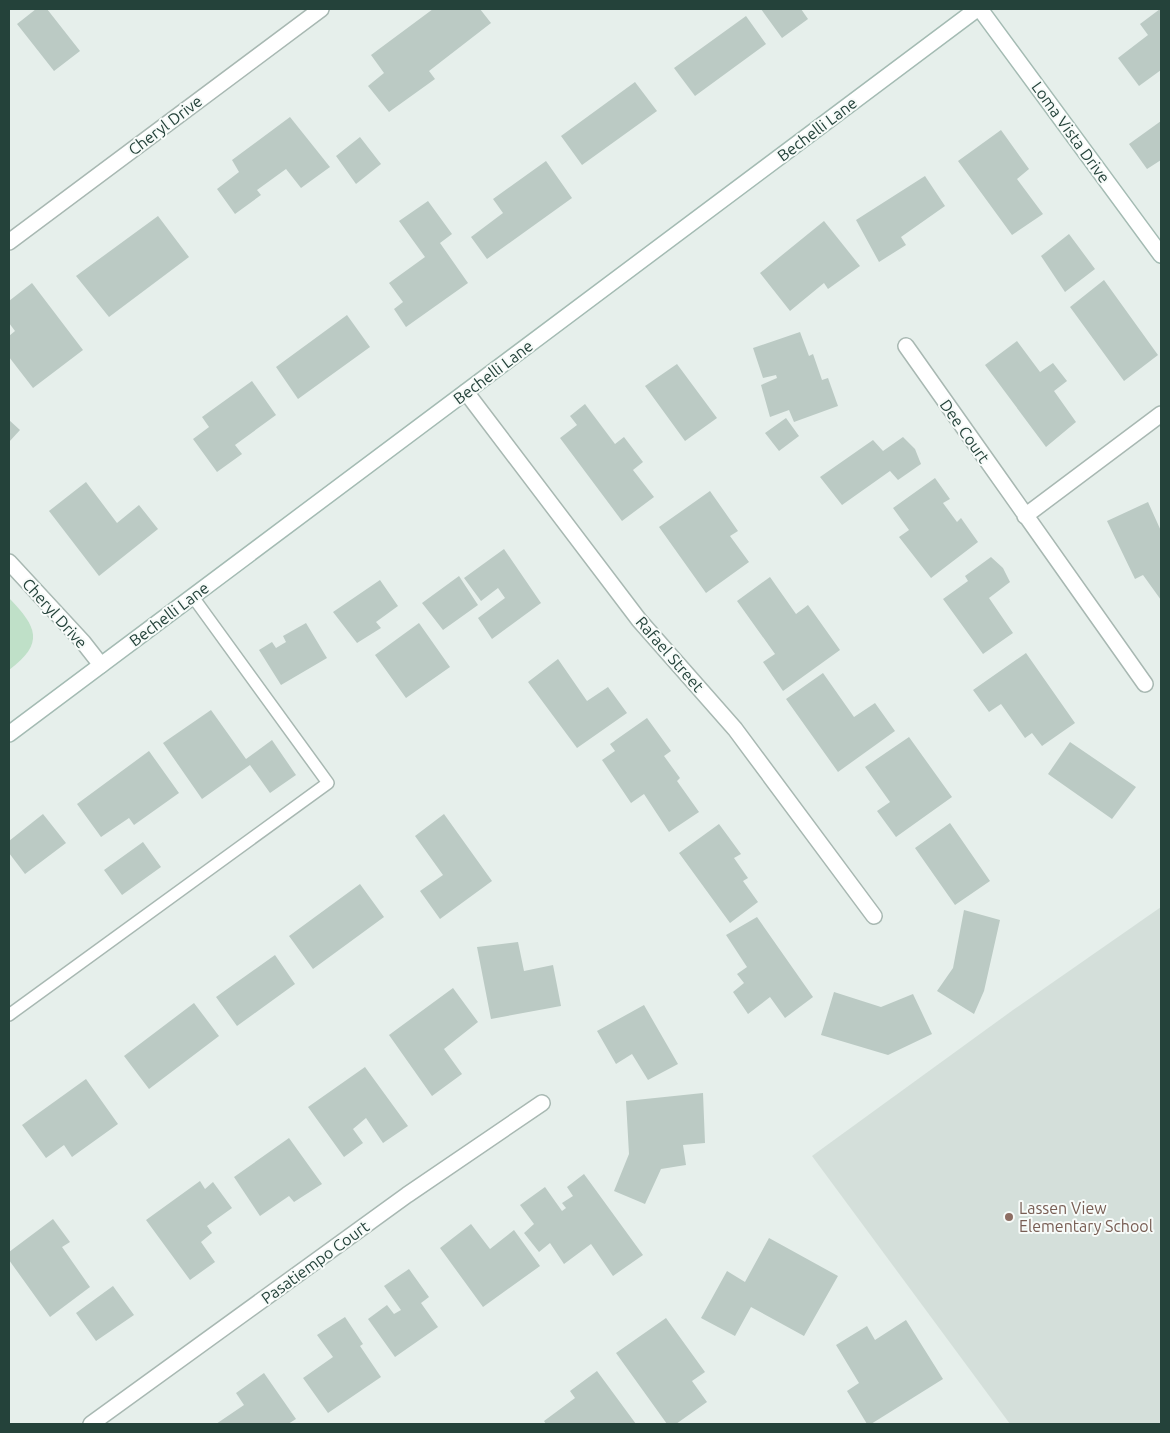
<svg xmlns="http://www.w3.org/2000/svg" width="1170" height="1433" viewBox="0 0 1170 1433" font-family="Ubuntu,sans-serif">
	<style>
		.built { fill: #d4dfda }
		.green { fill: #bfe0c8 }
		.building { fill: #bbcac4 }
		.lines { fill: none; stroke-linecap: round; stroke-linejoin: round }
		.lane-casing { stroke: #a8b8b2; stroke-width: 14 }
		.street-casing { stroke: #a8b8b2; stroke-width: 18 }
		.secondary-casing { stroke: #a4bbb3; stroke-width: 18 }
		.lane { stroke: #fff; stroke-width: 11 }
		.street { stroke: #fff; stroke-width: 15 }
		.secondary { stroke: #fff; stroke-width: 15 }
		.education-dot { fill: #8d6e63; stroke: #f7fbf9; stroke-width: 2 }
		.labels { text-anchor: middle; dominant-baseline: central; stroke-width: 4; stroke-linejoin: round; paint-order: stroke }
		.street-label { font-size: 16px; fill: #24423a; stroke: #f7fbf9 }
		.education-label { font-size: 16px; fill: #785e54; stroke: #f7fbf9; text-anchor: start }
	</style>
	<rect width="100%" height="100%" fill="#e6efeb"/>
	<path class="built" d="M1161 907V1424H1010L812 1156 1013 1010Z"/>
	<path class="green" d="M9 598C37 627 45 643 9 670Z"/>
	<path class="building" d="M36 9H47L80 51 54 71 17 24Z
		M433 9H480L491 23 429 71 435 79 389 112 368 86 384 73 371 55Z
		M761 9H801L808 19 782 38Z
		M1160 9 1161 70 1139 86 1118 58 1148 35 1140 24Z
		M746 16 766 44 695 96 674 68Z
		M635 82 657 111 582 165 561 136Z
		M290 117 330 167 301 188 286 169 257 190 261 195 235 214 217 189 239 172 232 160Z
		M1161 121V160L1147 169 1129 144Z
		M1001 130 1029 169 1017 179 1043 214 1012 235 958 161Z
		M360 137 381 164 356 184 336 156Z
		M546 161 572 198 487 259 471 237 503 213 493 199Z
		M925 176 945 206 901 237 906 245 879 262 856 220Z
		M428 201 452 234 440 243 468 283 406 327 394 309 403 302 389 283 425 257 399 221Z
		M158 216 189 257 109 317 76 276Z
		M824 221 860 266 828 289 824 283 790 311 760 273Z
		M1069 234 1095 269 1065 292 1041 256Z
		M1104 280 1158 355 1124 381 1070 307Z
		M32 283 83 350 33 388 9 357V336L15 331 9 323V301Z
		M347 315 370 347 298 399 276 367Z
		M800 332 809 356 813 354 822 380 828 378 838 406 794 422 789 410 770 417 761 385 777 378 776 375 763 378 753 348Z
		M1017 341 1040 372 1053 363 1067 381 1054 391 1076 422 1046 447 985 365Z
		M677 364 717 418 685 441 645 386Z
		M252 381 276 415 235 445 242 454 217 472 193 439 209 427 202 417Z
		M585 404 615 444 624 437 643 462 633 470 654 497 622 521 560 438 577 425 570 416Z
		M786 418 799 436 779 451 765 433Z
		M9 420 20 430 9 442Z
		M903 437 915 449 921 464 898 480 890 471 842 505 820 477 873 440 883 451Z
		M935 478 950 499 943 503 957 522 961 518 978 542 931 578 899 537 909 530 893 508Z
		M86 482 117 523 139 505 158 529 99 576 49 511Z
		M710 491 738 531 730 536 749 562 706 593 659 527Z
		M1148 502 1161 531V600L1143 575 1135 579 1107 521Z
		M504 549 541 603 492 639 478 618 505 598 498 588 481 601 464 578Z
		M991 557 1003 568 1010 582 989 598 1013 633 983 654 943 599 968 581 965 576Z
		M459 576 478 605 443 630 422 603Z
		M770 577 796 614 808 605 840 650 783 691 763 662 775 654 737 601Z
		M380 580 398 606 376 622 381 628 357 643 333 612Z
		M306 623 327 658 281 685 259 650 272 642 276 648 286 642 283 636Z
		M419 623 450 667 406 698 375 655Z
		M1026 653 1075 723 1042 746 1032 733 1025 738 1001 704 989 712 973 690Z
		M558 659 587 701 608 687 627 713 577 748 528 682Z
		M823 673 854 717 875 703 895 731 838 772 786 699Z
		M211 710 246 759 272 740 296 775 270 793 250 765 202 799 163 743Z
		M647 718 671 751 664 756 680 778 677 781 699 812 669 832 644 794 631 803 602 760 615 751 610 744Z
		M909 737 952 797 896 837 877 811 890 802 865 767Z
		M1070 742 1136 787 1112 819 1048 774Z
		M149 751 179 793 134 825 129 818 101 837 77 804Z
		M43 814 66 843 25 874 9 853V841Z
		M444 814 492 881 440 919 420 891 443 875 415 836Z
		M950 823 990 881 955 905 915 848Z
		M719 824 741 854 734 858 748 878 743 881 758 902 730 923 679 853Z
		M143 842 161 867 122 895 104 870Z
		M360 884 384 917 313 969 289 936Z
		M964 910 1000 920 984 991 974 1014 937 991 953 968Z
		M757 917 813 997 785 1018 770 997 748 1014 733 992 744 983 737 974 747 967 726 935Z
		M518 942 524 971 553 965 561 1006 491 1019 477 947Z
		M275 955 295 984 237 1026 216 997Z
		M453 988 478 1022 444 1049 462 1074 432 1096 389 1035Z
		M834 992 881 1007 913 994 932 1034 888 1055 821 1035Z
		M194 1003 219 1036 149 1089 124 1056Z
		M644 1005 678 1064 648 1080 632 1054 616 1064 597 1031Z
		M365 1067 408 1126 383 1143 366 1118 353 1129 363 1143 344 1157 308 1107Z
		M86 1079 118 1124 72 1157 64 1145 46 1158 22 1125Z
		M703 1093 705 1143 683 1145 686 1165 661 1169 645 1204 614 1191 629 1154 626 1101Z
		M289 1138 322 1184 294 1202 289 1196 260 1216 234 1177Z
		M584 1174 643 1255 613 1276 591 1244 564 1264 550 1243 539 1252 524 1233 534 1224 520 1205 545 1187 562 1211 566 1208 562 1203 573 1196 567 1187Z
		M200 1181 205 1189 213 1182 232 1208 207 1226 212 1233 201 1242 215 1262 190 1280 146 1220Z
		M53 1219 70 1242 62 1247 90 1287 50 1317 9 1260V1252Z
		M471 1224 490 1249 514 1230 540 1266 483 1307 440 1248Z
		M769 1238 838 1276 804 1336 751 1307 735 1336 701 1318 727 1271 745 1282Z
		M409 1269 429 1297 421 1303 438 1327 395 1357 368 1319 387 1305 394 1314 401 1310 384 1286Z
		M113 1286 134 1315 96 1341 76 1313Z
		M345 1317 363 1344 360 1346 381 1377 328 1413 303 1378 333 1357 317 1335Z
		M666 1318 705 1372 692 1381 707 1402 676 1424H667L616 1353Z
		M906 1320 943 1379 871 1424H867L847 1391 859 1383 836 1345 867 1326 875 1340Z
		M597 1371 636 1424H546L544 1421 575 1398 570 1391Z
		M264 1373 296 1419 288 1424H216L244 1405 236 1393Z"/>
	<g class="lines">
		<g class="lane-casing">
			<path id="lane" d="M9 1015 328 783 193 597"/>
		</g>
		<g class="street-casing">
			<path id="street" d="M9 242 321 9
				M906 346 1145 684
				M466 392 639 620 735 729 874 916
				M1025 516 1161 414
				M9 562 83 642 101 665
				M91 1424 407 1195 542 1103"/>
		</g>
		<g class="secondary-casing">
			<path id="secondary" d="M980 9 1161 255
				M9 734 977 9"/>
		</g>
		<use href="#lane" class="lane"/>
		<use href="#street" class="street"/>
		<use href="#secondary" class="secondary"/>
	</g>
	<circle class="education-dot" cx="1009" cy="1217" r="5"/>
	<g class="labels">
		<g class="street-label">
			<text transform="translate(165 125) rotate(-37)">Cheryl Drive</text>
			<text transform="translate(817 129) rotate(-37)">Bechelli Lane</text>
			<text transform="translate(1071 132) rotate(54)">Loma Vista Drive</text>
			<text transform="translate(493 372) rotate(-37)">Bechelli Lane</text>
			<text transform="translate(965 431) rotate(55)">Dee Court</text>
			<text transform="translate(55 613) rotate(48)">Cheryl Drive</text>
			<text transform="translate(169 614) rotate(-37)">Bechelli Lane</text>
			<text transform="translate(670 654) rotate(49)">Rafael Street</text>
			<text transform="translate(315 1262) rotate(-36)">Pasatiempo Court</text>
		</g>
		<g class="education-label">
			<text x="1019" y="1208">Lassen View<tspan x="1019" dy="18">Elementary School</tspan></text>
		</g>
	</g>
	<rect width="1170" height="1433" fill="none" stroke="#24423a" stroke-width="20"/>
</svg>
